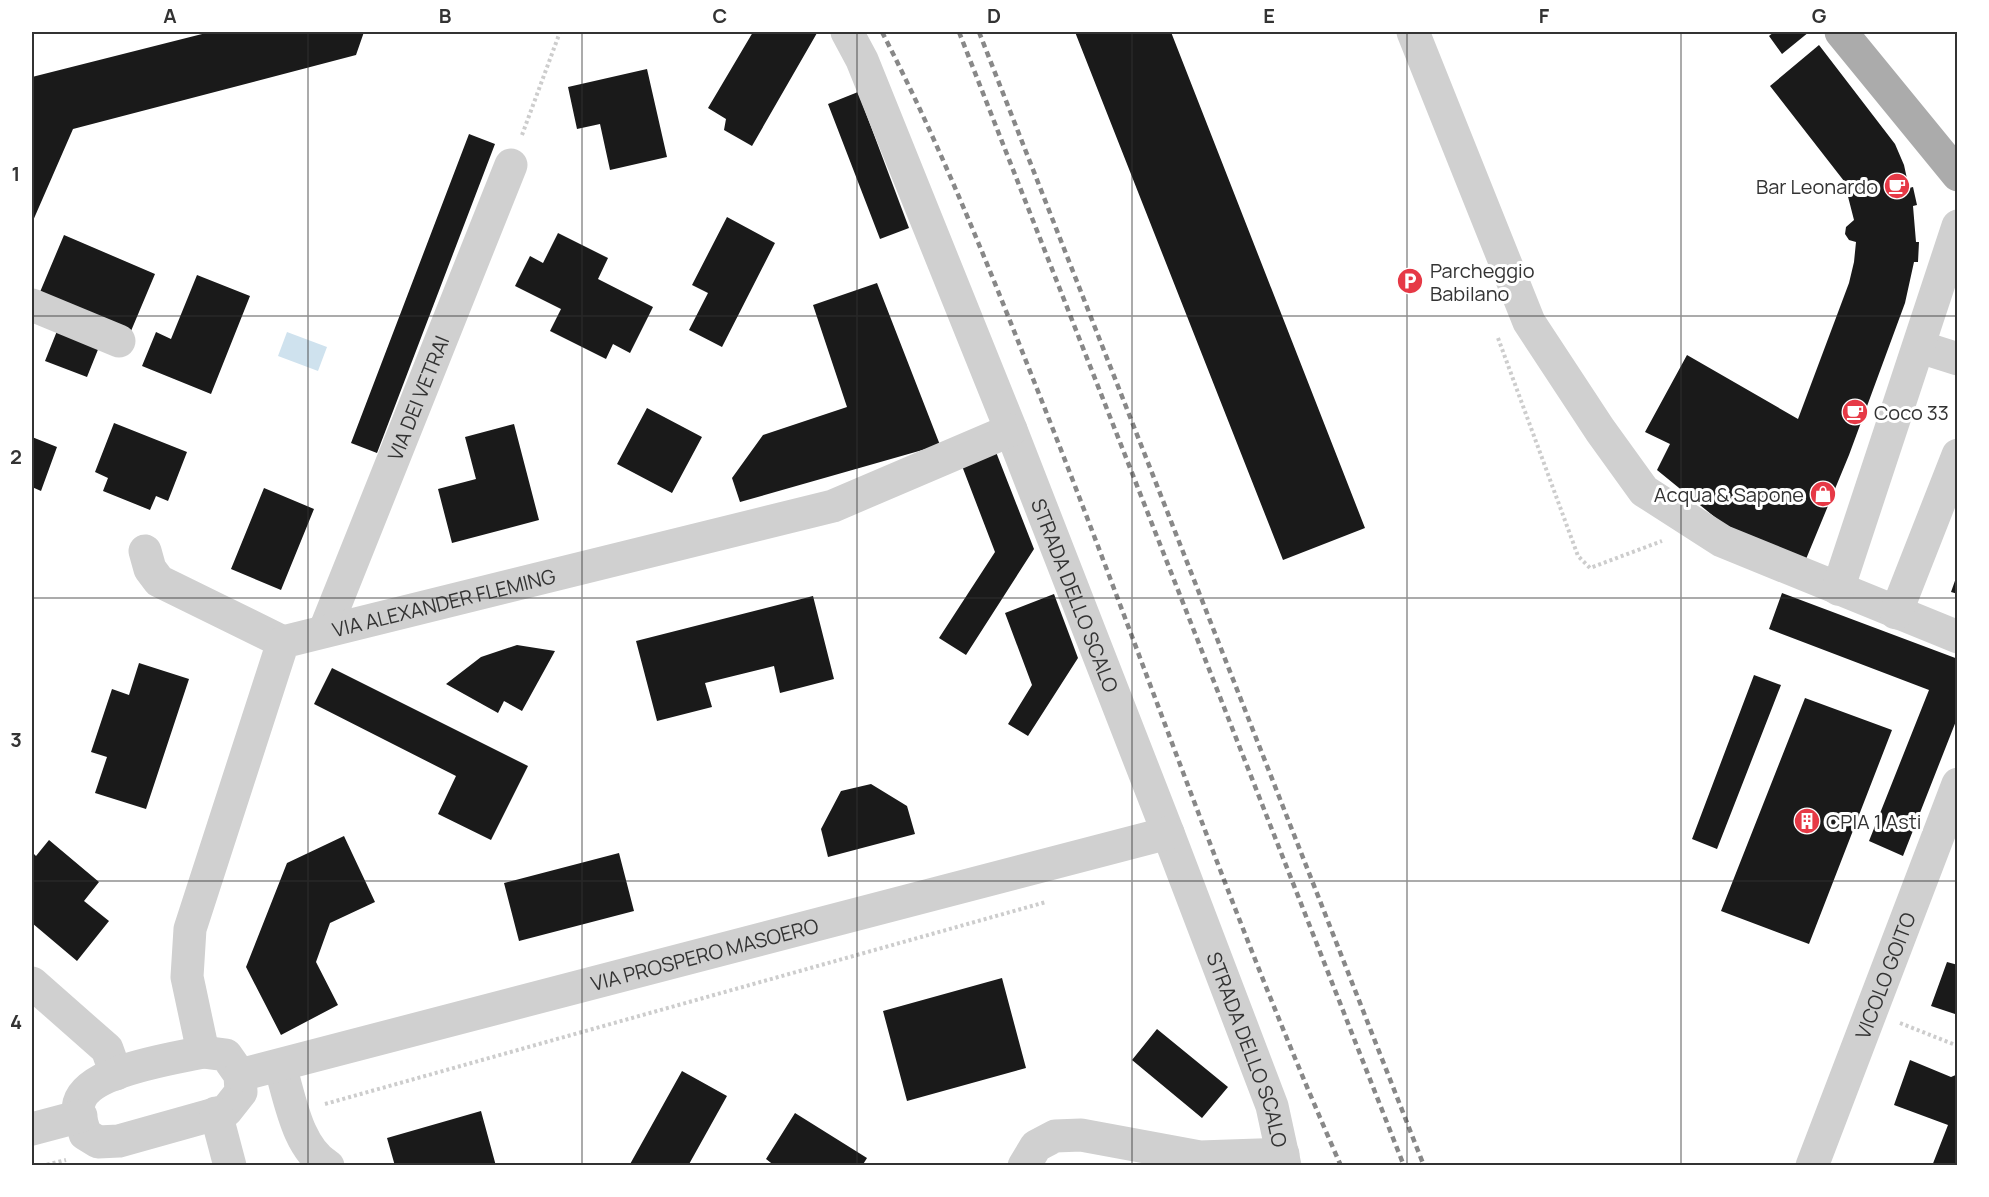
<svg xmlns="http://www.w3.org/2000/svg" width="1989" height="1197" viewBox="0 0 1989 1197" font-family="Manrope,sans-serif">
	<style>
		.water { fill: #cfe2ee }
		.building { fill: #1a1a1a }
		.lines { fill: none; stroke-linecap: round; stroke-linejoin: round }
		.path { stroke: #cdcdcd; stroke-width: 4; stroke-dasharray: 3 3; stroke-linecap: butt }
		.minor { stroke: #d0d0d0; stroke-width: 33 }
		.major { stroke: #ababab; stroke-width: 33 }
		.rail { stroke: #888; stroke-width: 4.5; stroke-dasharray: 6 4.5; stroke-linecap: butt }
		.grid { fill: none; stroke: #333; stroke-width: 1.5; stroke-opacity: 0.55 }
		.labels { text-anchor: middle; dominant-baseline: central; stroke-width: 6; stroke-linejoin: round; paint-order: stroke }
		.poi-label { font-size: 20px; fill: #333; stroke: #fff; text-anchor: start }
		.street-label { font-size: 20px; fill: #333; stroke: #fff }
		.neatline { fill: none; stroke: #333; stroke-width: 2 }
		.grid-label { font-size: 20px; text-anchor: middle; font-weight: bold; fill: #333 }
	</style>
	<rect width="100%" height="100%" fill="#fff"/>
	<path class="water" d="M287 332 327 347 318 371 278 356Z"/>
	<path class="building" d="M210 32H364L356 55 73 129 32 223V77Z
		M753 32 817 33 752 146 724 130 726 119 708 108Z
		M1075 32H1171L1365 528 1283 560Z
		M1774 32H1809L1782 54 1769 36Z
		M1819 45 1895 144 1904 165 1909 188 1913 187 1917 205 1913 206 1916 242H1919L1918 262H1914L1905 303 1849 455 1804 564 1722 523 1657 470 1670 444 1645 432 1687 355 1798 419 1849 283 1854 262 1856 242 1849 240 1845 234 1846 227 1854 220 1844 181 1770 86Z
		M647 69 667 157 610 170 600 124 577 129 568 87Z
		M858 92 909 228 880 239 828 104Z
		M469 134 495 144 377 453 351 443Z
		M727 217 775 243 722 347 689 330 708 293 692 285Z
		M558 233 608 258 598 279 653 307 630 353 613 344 606 359 550 331 561 309 515 286 530 256 543 263Z
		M64 235 155 274 131 331 40 292Z
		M197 275 250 296 211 394 142 366 156 332 171 339Z
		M877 283 940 445 740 502 732 478 763 435 847 407 813 305Z
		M57 331 99 347 87 377 45 361Z
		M647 408 702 437 672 493 617 464Z
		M114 423 187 452 168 501 156 496 150 510 103 491 108 478 95 472Z
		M514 424 539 520 452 543 438 489 476 479 465 437Z
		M32 437 57 447 41 491 32 487Z
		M996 452 1034 549 966 655 939 638 995 552 962 466Z
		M264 488 314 509 281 590 231 569Z
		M1957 575H1958V594L1951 592Z
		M1782 593 1958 659V716L1903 856 1869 841 1929 690 1769 629Z
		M1054 594 1078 658 1028 736 1008 724 1032 685 1005 613Z
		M813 596 834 679 780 693 774 666 705 683 712 707 657 721 636 641Z
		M517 645 555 651 522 711 504 701 498 713 446 684 481 657Z
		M139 663 189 679 146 809 95 793 107 757 91 752 112 689 129 695Z
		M332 668 528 766 491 840 438 814 456 776 314 704Z
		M1754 675 1781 685 1717 849 1692 839Z
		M1805 698 1892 730 1809 944 1721 911Z
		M871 784 907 806 915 834 828 857 821 829 841 791Z
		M344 836 375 902 330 923 316 962 338 1005 281 1035 246 967 287 863Z
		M49 840 99 882 84 901 109 921 77 961 32 923V852L36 856Z
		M619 853 634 911 519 941 504 883Z
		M1947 962 1958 965V1015L1931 1006Z
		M1002 978 1026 1068 907 1101 883 1011Z
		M1157 1029 1228 1087 1202 1118 1132 1060Z
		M1910 1060 1951 1077 1958 1074V1166H1932L1948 1125 1894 1105Z
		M682 1071 727 1096 688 1166H629Z
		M481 1111 496 1166H395L387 1138Z
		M795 1113 867 1158 862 1166H775L766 1159Z"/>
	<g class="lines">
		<path class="path" d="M522 135 560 32
			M1498 338 1578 556 1590 568 1662 541
			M1900 1023 1958 1046
			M325 1104 1046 902
			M41 1166 66 1160"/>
		<g class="minor">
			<path id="s1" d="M847 32 862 60 1011 430 1168 833 1272 1106 1285 1166"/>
			<path d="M1413 32 1529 322 1600 430 1644 491 1722 541 1958 637"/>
			<path d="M32 305 119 341"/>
			<path d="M1920 347 1958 359"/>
			<path d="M145 551 150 569 159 581 283 642"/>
			<path d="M1838 589 1958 226"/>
			<path d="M1896 613 1958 455"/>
			<path id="s2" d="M325 630 511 165"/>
			<path d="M32 983 107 1049 116 1074"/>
			<path id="s3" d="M203 1052 187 977 190 929 283 642 833 506 1011 430"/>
			<path d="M203 1052 226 1055 240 1075 241 1092 226 1111 119 1141 98 1142 85 1134C83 1125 77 1111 79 1103 88 1070 173 1059 203 1052Z"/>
			<path d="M280 1066C290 1098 297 1148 328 1166"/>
			<path id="s4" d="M240 1075 1168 833"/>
			<path d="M216 1113 230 1166"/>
			<path d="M32 1129 81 1116"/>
			<path d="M1024 1166 1036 1146 1055 1136 1081 1135 1200 1157 1283 1154"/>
			<path id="s5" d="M1812 1166 1958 784"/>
		</g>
		<path class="major" d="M1841 32 1958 175"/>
		<path class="rail" d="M882 32C944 152 993 278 1043 404 1143 657 1231 916 1341 1166
			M959 32 1404 1166
			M979 32 1424 1166"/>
	</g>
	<path class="grid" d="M308 32V1166M582 32V1166M857 32V1166M1132 32V1166M1407 32V1166M1681 32V1166M32 316H1958M32 598H1958M32 881H1958"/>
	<defs>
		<g id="cafe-disc" transform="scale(1.35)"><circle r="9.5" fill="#e63946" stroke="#fff"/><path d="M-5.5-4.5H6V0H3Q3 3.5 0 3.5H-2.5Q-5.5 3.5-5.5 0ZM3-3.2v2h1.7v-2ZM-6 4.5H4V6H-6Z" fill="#fff"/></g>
		<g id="parking-disc" transform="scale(1.35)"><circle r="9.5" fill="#e63946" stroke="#fff"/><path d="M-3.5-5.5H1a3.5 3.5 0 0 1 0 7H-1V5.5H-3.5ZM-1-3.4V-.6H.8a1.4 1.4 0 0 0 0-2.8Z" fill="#fff"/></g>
		<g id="shop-disc" transform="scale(1.35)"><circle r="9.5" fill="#e63946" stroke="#fff"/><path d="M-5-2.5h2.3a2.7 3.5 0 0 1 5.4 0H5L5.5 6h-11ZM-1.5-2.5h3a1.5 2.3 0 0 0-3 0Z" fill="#fff"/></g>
		<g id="building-disc" transform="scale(1.35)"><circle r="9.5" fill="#e63946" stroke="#fff"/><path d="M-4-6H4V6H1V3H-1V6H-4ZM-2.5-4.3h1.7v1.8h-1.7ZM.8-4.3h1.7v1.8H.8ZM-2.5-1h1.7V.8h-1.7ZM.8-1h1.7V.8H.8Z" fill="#fff"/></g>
	</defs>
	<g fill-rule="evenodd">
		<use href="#cafe-disc" x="1897" y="186"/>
		<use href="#parking-disc" x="1410" y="281"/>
		<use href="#cafe-disc" x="1855" y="412"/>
		<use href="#shop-disc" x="1823" y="494"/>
		<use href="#building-disc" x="1807" y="821"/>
	</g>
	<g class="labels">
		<g class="poi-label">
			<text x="1878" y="186" text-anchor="end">Bar Leonardo</text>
			<text x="1430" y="270">Parcheggio<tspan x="1430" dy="23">Babilano</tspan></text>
			<text x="1874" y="412">Coco 33</text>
			<text x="1804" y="494" text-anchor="end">Acqua &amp; Sapone</text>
			<text x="1826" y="821">CPIA 1 Asti</text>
		</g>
		<g class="street-label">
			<text stroke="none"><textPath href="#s2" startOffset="250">VIA DEI VETRAI</textPath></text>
			<text stroke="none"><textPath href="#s1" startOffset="608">STRADA DELLO SCALO</textPath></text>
			<text stroke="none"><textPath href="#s3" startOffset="592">VIA ALEXANDER FLEMING</textPath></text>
			<text stroke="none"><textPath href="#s4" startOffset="480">VIA PROSPERO MASOERO</textPath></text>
			<text stroke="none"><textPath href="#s5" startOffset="204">VICOLO GOITO</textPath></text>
			<text stroke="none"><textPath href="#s1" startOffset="1094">STRADA DELLO SCALO</textPath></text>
		</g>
	</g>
	<rect width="1989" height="1197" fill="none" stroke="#ffffff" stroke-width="66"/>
	<rect x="33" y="33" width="1923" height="1131" class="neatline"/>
	<g class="grid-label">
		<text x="170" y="23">A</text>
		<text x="445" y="23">B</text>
		<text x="720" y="23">C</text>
		<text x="994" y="23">D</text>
		<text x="1269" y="23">E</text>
		<text x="1544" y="23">F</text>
		<text x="1819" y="23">G</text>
		<text x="16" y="181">1</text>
		<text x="16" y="464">2</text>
		<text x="16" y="747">3</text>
		<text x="16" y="1029">4</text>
	</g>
</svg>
